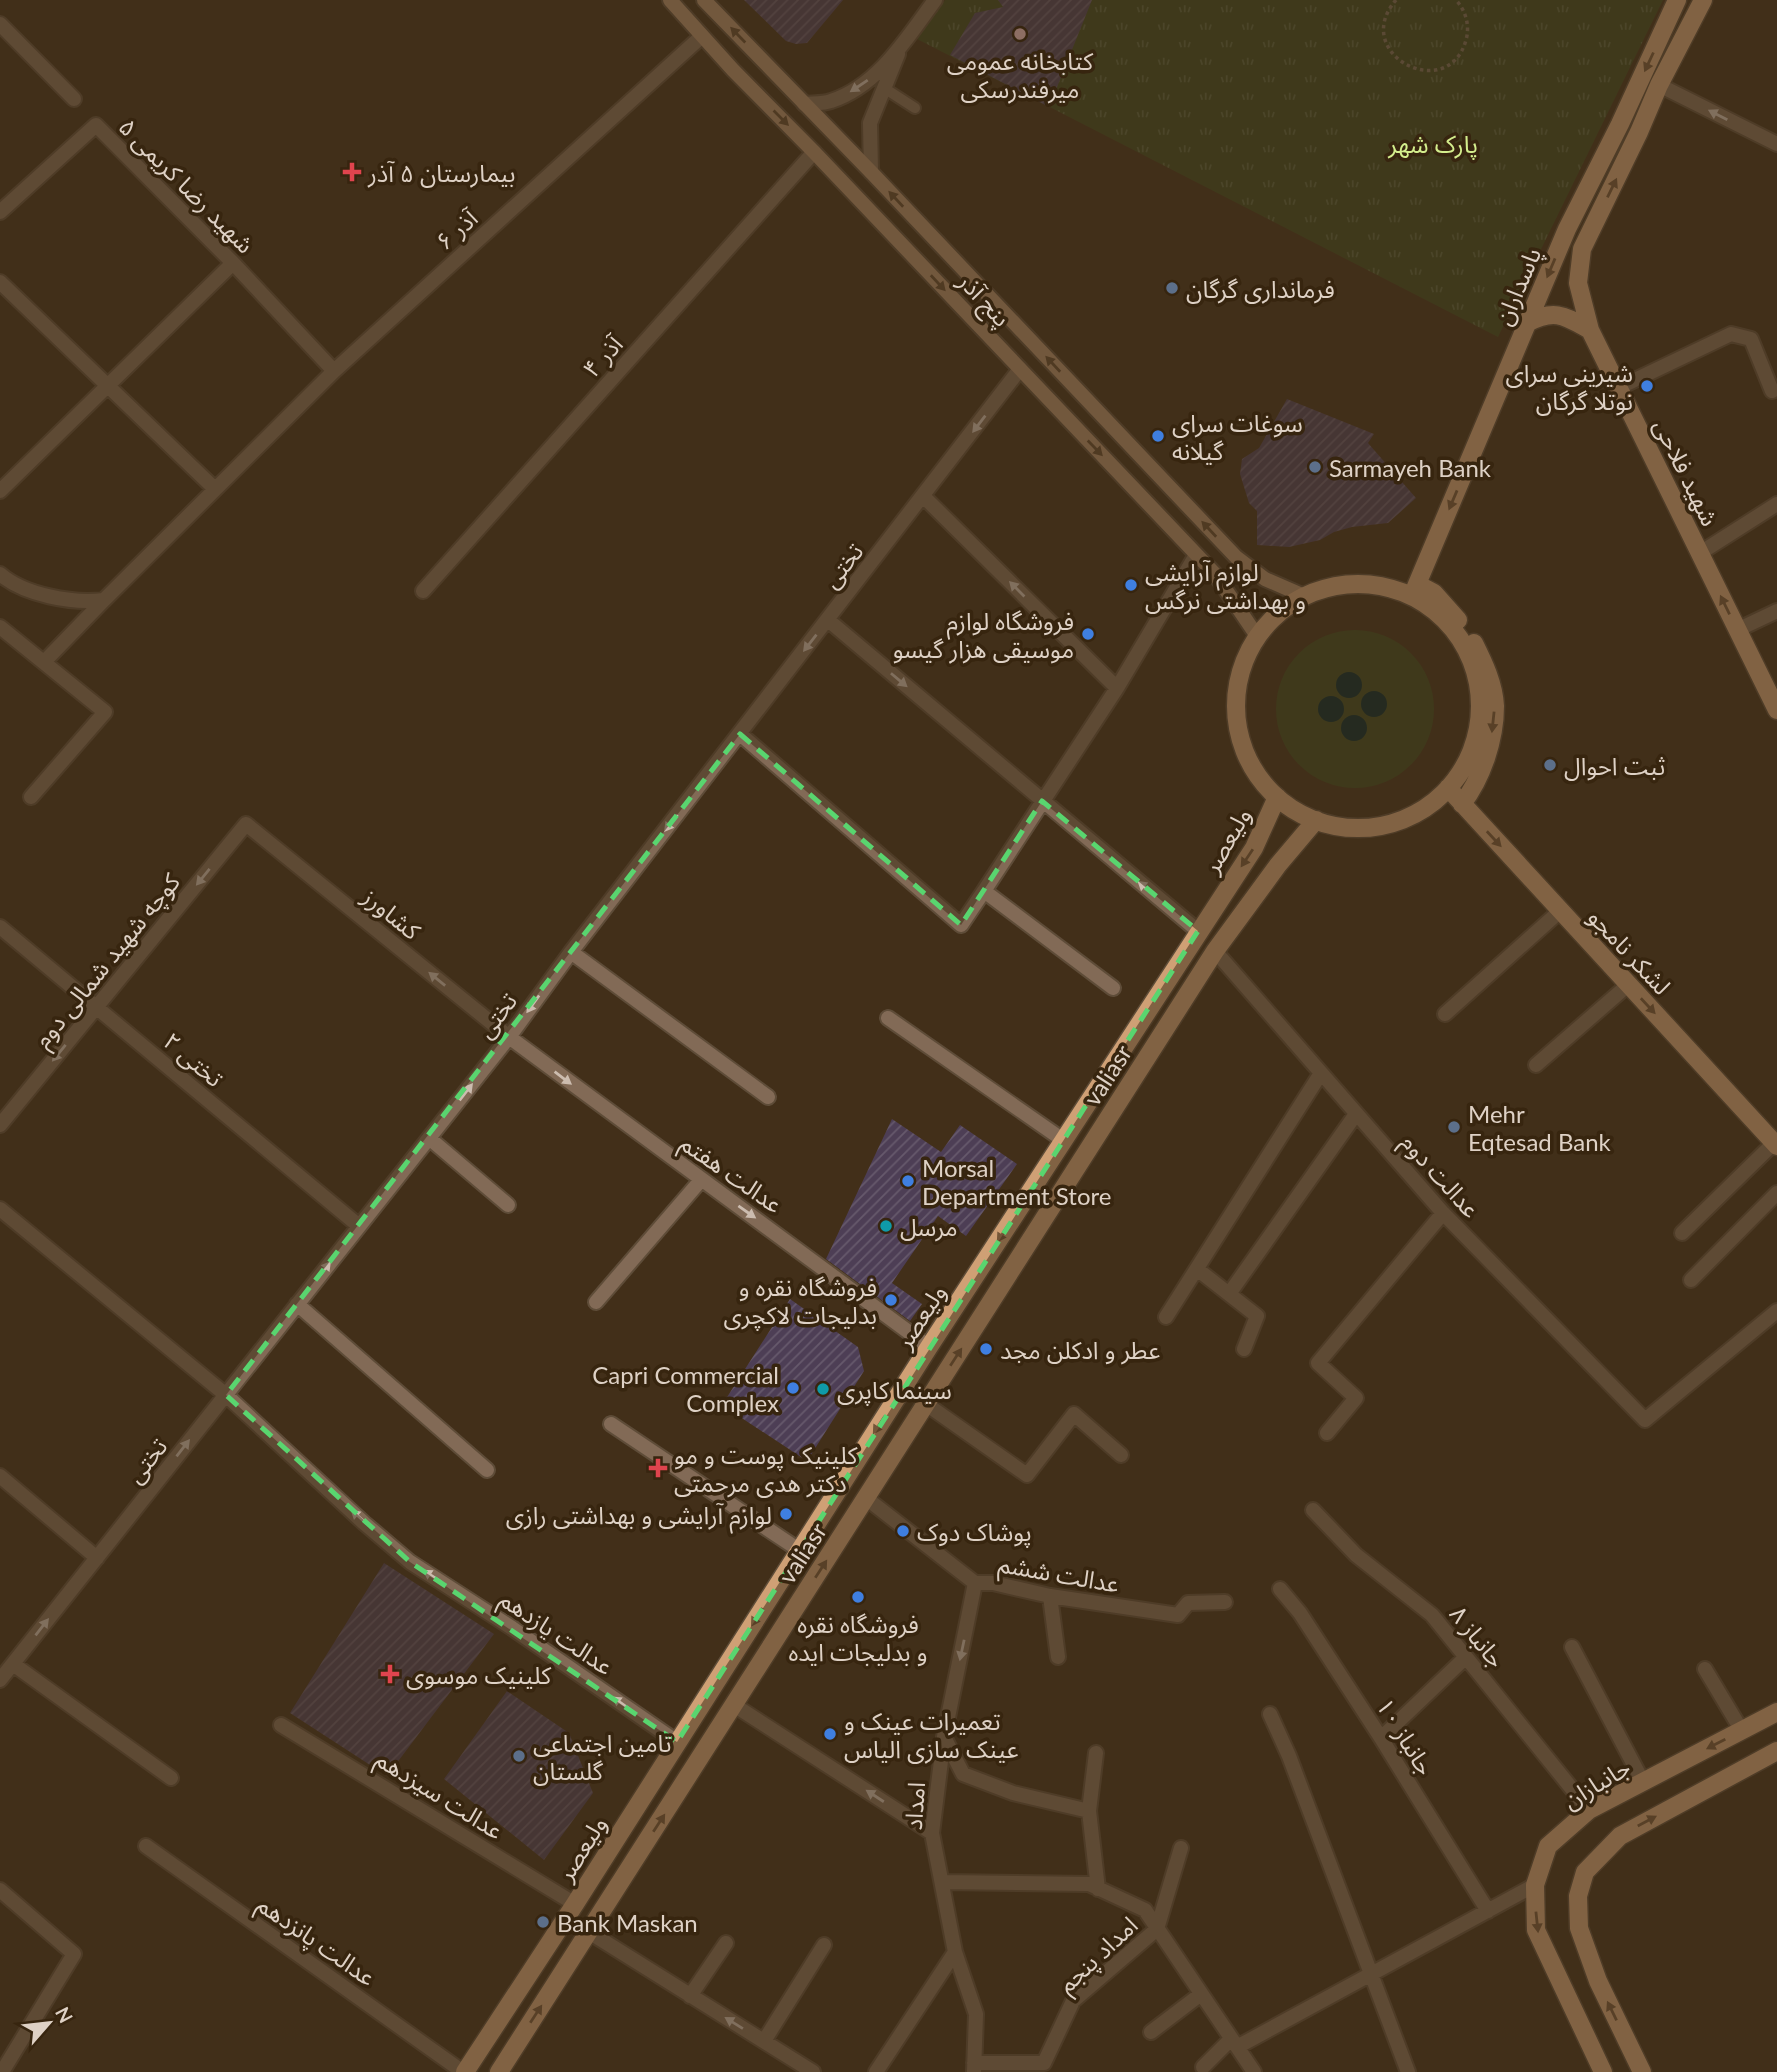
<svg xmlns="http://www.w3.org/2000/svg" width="1777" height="2072" viewBox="0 0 1777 2072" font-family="Lato,'Noto Sans Arabic',sans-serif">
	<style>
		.green { fill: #3c461e }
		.park { fill: url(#park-tufts) }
		.water { fill: #042529 }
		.building { fill: url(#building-hatch) }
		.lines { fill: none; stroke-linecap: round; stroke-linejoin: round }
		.lane-casing { stroke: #5e4c38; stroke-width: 14 }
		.street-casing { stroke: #5e4c38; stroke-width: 18 }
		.secondary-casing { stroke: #5e4c38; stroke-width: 18 }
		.primary-casing { stroke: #5e4c38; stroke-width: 21 }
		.path { stroke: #796856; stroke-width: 3.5; stroke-dasharray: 3.5 3.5; stroke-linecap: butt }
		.lane { stroke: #826a56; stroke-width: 10 }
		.street { stroke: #826a56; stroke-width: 14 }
		.secondary { stroke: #ae8968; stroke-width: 14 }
		.primary { stroke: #cfa075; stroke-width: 18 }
		.oneway { fill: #61482e }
		.oneway2 { fill: #745638 }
		.oneway3 { fill: #ccbcaf }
		.marked { fill: none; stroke: #59d56f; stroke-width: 5; stroke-dasharray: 14 9; stroke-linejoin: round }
		.education-dot { fill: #8d6e63; stroke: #37250f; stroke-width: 2.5 }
		.health-dot { fill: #e0444e; stroke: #37250f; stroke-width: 2.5 }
		.service-dot { fill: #5c6f8a; stroke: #37250f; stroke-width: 2.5 }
		.shop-dot { fill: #3f7fe0; stroke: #37250f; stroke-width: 2.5 }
		.culture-dot { fill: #0f9aa8; stroke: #37250f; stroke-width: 2.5 }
		.labels { text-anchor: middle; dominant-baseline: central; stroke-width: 7; stroke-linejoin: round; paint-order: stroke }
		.poi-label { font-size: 24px; fill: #ded1c5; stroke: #37250f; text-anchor: start }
		.park-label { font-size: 24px; fill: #d4ee8d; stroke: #37250f }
		.street-label { font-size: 24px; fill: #ded1c5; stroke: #37250f }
	</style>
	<defs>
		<pattern id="park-tufts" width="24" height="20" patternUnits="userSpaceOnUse" patternTransform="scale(1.75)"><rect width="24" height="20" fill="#3c461e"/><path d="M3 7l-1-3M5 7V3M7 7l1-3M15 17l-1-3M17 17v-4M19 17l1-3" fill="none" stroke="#58603d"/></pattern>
		<pattern id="building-hatch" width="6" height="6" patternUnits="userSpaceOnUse" patternTransform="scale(1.75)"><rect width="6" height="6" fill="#4d3e55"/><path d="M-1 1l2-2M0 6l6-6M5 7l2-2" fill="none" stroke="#66596c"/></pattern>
	</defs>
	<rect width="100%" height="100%" fill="#422f19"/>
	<path class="green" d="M1276 709a79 79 0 1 1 158 0a79 79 0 1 1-158 0Z"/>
	<path class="park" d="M945 0H1663L1498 337 917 39Z"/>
	<path class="water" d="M1336 685a13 13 0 1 1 26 0a13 13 0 1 1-26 0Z
		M1361 704a13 13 0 1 1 26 0a13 13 0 1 1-26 0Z
		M1318 709a13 13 0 1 1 26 0a13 13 0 1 1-26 0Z
		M1341 728a13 13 0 1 1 26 0a13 13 0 1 1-26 0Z"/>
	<path class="building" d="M744 0H843L807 43 796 44 786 41Z
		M998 0H1092L1049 107 950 55 975 13 1003 7Z
		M1287 399 1374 434 1368 443 1416 498 1388 523 1352 527 1334 532 1320 540 1289 547 1257 545V511L1249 503 1240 474 1242 459 1259 448Z
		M892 1119 941 1152 960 1125 1017 1164 966 1236 938 1216 892 1283 922 1304 910 1321 826 1259Z
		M790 1299 858 1347 864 1371 807 1461 722 1405Z
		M384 1563 494 1634 387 1776 290 1713Z
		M507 1691 569 1733 593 1793 544 1860 444 1779Z"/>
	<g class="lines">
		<g class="lane-casing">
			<path id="lane" d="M884 88 915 108"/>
		</g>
		<g class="street-casing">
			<path id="street" d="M0 24 74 99
				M1659 85 1777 144
				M804 104C812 103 823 104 831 101 878 86 907 38 935 0
				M871 172 870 123 898 54
				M0 212 96 125 233 263 334 371
				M0 282 215 489
				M1618 388 1731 334 1751 339 1772 391
				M0 491 233 263
				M923 496 1117 688
				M1700 553 1777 504
				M0 574C24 595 73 604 104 600L334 371 702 36
				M423 591 814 152
				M828 620 1198 931
				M0 627 105 712 31 797
				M1737 630 1777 611
				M44 662 104 600
				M740 734 961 925 984 891
				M0 927 359 1226
				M1215 951 1443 1213 1645 1420 1777 1311
				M571 952 768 1097
				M1113 988 984 891 1117 688 1196 555
				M1445 1014 1560 911
				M888 1018 1063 1140
				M1536 1065 1628 985
				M0 1125 246 824 509 1037 929 1347
				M429 1138 508 1205
				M0 1209 226 1395 364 1523 410 1562 512 1628 677 1742
				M1682 1233 1774 1143
				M1197 1269 1257 1316 1244 1349
				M1691 1280 1777 1193
				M1229 1294 1356 1114
				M596 1302 701 1180
				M297 1304 487 1470
				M1166 1317 1321 1073
				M926 1404 1027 1475 1074 1414 1121 1455
				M611 1424 799 1550
				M1327 1433 1356 1398 1318 1363 1443 1213
				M0 1476 97 1558
				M866 1498 975 1583H993L1050 1596 1178 1615 1188 1603 1225 1602
				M1313 1510 1356 1555 1432 1615 1589 1810
				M1280 1589 1300 1613 1381 1738 1488 1911
				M1050 1596 1058 1657
				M1572 1647 1643 1782
				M13 1664 171 1778
				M1705 1669 1742 1731
				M0 1680 509 1037 571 952 1020 369
				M734 1705 932 1833
				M1270 1714 1289 1756 1408 2072
				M281 1725 575 1904
				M944 1737 963 1774 1013 1793 1089 1811
				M1381 1738 1466 1657
				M1096 1753 1089 1811 1098 1889
				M146 1846 463 2072
				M942 1882 1089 1884 1145 1910 1254 2072
				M0 1890 74 1954 2 2072
				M589 1932 813 2072
				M690 1996 726 1943
				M1151 2032 1201 1994
				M764 2041 824 1945
				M1237 2047 1535 1885
				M974 2063H1044L1073 2001 1157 1929 1181 1848
				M1203 2067 1231 2039
				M876 2072 955 1952
				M974 2072 976 2014 955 1952 932 1833 944 1737 975 1583"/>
		</g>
		<g class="secondary-casing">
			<path id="secondary" d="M670 0 733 70 814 152 1215 574 1257 636
				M704 0 871 172 1236 557 1265 579 1304 596"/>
		</g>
		<g class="primary-casing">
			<path id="primary" d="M1703 0 1659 85 1639 132 1582 249 1578 283 1590 330 1777 710
				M1527 323C1555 308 1565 316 1590 330
				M1417 584 1434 593 1458 620
				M1236 706a122 122 0 1 1 244 0a122 122 0 1 1-244 0Z
				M1412 596 1567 229 1620 124 1677 0
				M1448 788 1777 1146
				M1462 804C1482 778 1495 740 1495 706 1494 684 1484 663 1474 643
				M465 2072 575 1904 929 1347 1254 848 1277 797
				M499 2072 1215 951 1278 865 1316 820
				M1603 2072 1536 1930 1535 1885 1548 1846 1589 1810 1777 1712
				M1642 2072 1598 1981 1579 1928 1578 1896 1585 1872 1620 1836 1777 1751"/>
		</g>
		<path class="path" d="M1396 0C1349 54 1448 105 1466 40 1470 26 1466 11 1456 0"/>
		<use href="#lane" class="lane"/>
		<use href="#street" class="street"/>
		<use href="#secondary" class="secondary"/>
		<use href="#primary" class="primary"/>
	</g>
	<defs><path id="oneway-solid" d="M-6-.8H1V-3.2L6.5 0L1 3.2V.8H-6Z" transform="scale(1.75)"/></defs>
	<g class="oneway">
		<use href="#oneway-solid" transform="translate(738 35) rotate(-134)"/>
		<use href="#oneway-solid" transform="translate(781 118) rotate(45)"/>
		<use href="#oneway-solid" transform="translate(896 199) rotate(-133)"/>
		<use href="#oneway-solid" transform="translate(938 283) rotate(47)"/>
		<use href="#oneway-solid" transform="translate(1053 364) rotate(-133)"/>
		<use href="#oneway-solid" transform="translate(1095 448) rotate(46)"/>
		<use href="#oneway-solid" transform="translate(1209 529) rotate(-133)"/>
	</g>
	<g class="oneway2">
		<use href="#oneway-solid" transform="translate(1649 62) rotate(115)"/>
		<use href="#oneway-solid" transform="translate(1612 188) rotate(-64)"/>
		<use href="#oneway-solid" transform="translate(1551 268) rotate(113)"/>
		<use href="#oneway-solid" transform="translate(1453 500) rotate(113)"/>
		<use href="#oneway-solid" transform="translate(1725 605) rotate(-116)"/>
		<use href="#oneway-solid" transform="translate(1493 722) rotate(96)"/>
		<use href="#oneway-solid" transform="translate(1494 839) rotate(47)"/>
		<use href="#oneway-solid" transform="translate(1247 858) rotate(124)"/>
		<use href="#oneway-solid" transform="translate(1648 1006) rotate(47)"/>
		<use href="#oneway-solid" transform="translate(1003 1233) rotate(123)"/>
		<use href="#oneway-solid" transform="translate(956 1357) rotate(-57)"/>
		<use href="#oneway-solid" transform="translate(879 1425) rotate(123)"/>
		<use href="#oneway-solid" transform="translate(821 1569) rotate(-57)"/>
		<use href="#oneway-solid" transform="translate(757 1617) rotate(122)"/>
		<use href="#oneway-solid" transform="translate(1716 1744) rotate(153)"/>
		<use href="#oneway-solid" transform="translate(1647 1821) rotate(-28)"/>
		<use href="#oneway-solid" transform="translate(659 1823) rotate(-57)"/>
		<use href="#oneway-solid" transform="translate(1537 1922) rotate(84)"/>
		<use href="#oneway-solid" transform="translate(1612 2011) rotate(-116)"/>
		<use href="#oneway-solid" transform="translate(536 2014) rotate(-57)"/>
	</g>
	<g class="oneway3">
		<use href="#oneway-solid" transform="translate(859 86) rotate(146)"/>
		<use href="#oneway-solid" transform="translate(1718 115) rotate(-153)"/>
		<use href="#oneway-solid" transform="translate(979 424) rotate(127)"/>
		<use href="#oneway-solid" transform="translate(1017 589) rotate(-135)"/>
		<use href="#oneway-solid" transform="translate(810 643) rotate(128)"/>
		<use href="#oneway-solid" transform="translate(899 680) rotate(40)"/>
		<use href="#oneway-solid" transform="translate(671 823) rotate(128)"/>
		<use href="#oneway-solid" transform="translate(203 877) rotate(129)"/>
		<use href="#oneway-solid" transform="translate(1146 888) rotate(-140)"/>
		<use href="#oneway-solid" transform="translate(437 979) rotate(-141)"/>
		<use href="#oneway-solid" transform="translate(533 1004) rotate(126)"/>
		<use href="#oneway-solid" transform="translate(59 1053) rotate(129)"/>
		<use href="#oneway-solid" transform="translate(563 1078) rotate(37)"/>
		<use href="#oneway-solid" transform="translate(466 1092) rotate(-52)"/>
		<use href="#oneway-solid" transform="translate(747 1212) rotate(35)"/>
		<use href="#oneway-solid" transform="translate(324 1270) rotate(-52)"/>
		<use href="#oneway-solid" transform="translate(183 1448) rotate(-52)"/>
		<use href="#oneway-solid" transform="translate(359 1517) rotate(-138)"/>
		<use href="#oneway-solid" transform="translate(432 1576) rotate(-147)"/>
		<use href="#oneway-solid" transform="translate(42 1627) rotate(-52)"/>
		<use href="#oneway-solid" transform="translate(962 1650) rotate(102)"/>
		<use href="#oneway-solid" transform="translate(621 1703) rotate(-145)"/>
		<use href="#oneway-solid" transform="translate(875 1796) rotate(-147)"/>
		<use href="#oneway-solid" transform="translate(734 2023) rotate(-148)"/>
	</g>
	<path d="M0 0H1777V2072H0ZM740 734 961 925 1042 801 1198 931 677 1742 410 1562 226 1395Z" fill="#422f19" fill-opacity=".55" fill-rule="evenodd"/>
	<path class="marked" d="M740 734 961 925 1042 801 1198 931 677 1742 410 1562 226 1395Z"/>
	<circle class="education-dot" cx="1020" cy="34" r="7"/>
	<g class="health-dot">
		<path d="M348.5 161.5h7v7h7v7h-7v7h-7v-7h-7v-7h7z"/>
		<path d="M654.5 1457.5h7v7h7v7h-7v7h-7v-7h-7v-7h7z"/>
		<path d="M386.5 1663.5h7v7h7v7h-7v7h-7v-7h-7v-7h7z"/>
	</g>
	<g class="service-dot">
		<circle cx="1172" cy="288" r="7"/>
		<circle cx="1315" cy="467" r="7"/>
		<circle cx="1550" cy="765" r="7"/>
		<circle cx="1454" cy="1127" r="7"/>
		<circle cx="519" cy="1756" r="7"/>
		<circle cx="543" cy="1922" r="7"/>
	</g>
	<g class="shop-dot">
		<circle cx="1647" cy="386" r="7"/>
		<circle cx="1158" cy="436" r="7"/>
		<circle cx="1131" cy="585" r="7"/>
		<circle cx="1088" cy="634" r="7"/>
		<circle cx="908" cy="1181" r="7"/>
		<circle cx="891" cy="1300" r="7"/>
		<circle cx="986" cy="1349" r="7"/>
		<circle cx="793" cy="1388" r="7"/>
		<circle cx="786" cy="1514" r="7"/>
		<circle cx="903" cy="1531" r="7"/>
		<circle cx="858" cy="1597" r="7"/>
		<circle cx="830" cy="1734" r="7"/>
	</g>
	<g class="culture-dot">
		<circle cx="886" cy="1226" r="7"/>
		<circle cx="823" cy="1389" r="7"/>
	</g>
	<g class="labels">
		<g class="poi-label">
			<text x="1020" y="60" text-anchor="middle">کتابخانه عمومی<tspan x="1020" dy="28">میرفندرسکی</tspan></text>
			<text x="368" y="172">بیمارستان ۵ آذر</text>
			<text x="1186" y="288">فرمانداری گرگان</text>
			<text x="1633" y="372" text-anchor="end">شیرینی سرای<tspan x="1633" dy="28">نوتلا گرگان</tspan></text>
			<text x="1172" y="422">سوغات سرای<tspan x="1172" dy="28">گیلانه</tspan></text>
			<text x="1329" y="467">Sarmayeh Bank</text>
			<text x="1145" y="571">لوازم آرایشی<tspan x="1145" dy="28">و بهداشتی نرگس</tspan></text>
			<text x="1074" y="620" text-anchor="end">فروشگاه لوازم<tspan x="1074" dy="28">موسیقی هزار گیسو</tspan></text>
			<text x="1564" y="765">ثبت احوال</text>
			<text x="1468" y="1113">Mehr<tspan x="1468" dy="28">Eqtesad Bank</tspan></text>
			<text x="922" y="1167">Morsal<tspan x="922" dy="28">Department Store</tspan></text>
			<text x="900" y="1226">مرسل</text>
			<text x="877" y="1286" text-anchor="end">فروشگاه نقره و<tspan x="877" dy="28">بدلیجات لاکچری</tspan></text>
			<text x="1000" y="1349">عطر و ادکلن مجد</text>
			<text x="779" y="1374" text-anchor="end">Capri Commercial<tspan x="779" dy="28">Complex</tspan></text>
			<text x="837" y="1389">سینما کاپری</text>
			<text x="674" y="1454">کلینیک پوست و مو<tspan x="674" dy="28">دکتر هدی مرحمتی</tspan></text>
			<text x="772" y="1514" text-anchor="end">لوازم آرایشی و بهداشتی رازی</text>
			<text x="917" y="1531">پوشاک دوک</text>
			<text x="858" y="1623" text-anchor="middle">فروشگاه نقره<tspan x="858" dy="28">و بدلیجات ایده</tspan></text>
			<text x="406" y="1674">کلینیک موسوی</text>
			<text x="844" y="1720">تعمیرات عینک و<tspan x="844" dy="28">عینک سازی الیاس</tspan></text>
			<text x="533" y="1742">تامین اجتماعی<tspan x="533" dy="28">گلستان</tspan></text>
			<text x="557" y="1922">Bank Maskan</text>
		</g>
		<g class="park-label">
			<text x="1433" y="143">پارک شهر</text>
		</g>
		<g class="street-label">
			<text transform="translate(187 185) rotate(45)">شهید رضا کریمی ۵</text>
			<text transform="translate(456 229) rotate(-42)">آذر ۶</text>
			<text transform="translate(1517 286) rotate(-67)">پاسداران</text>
			<text transform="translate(985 299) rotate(47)">پنج آذر</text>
			<text transform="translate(602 356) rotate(-48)">آذر ۴</text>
			<text transform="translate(1687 472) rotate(64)">شهید فلاحی</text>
			<text transform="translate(842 565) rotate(-52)">تختی</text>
			<text transform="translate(1226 840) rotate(-60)">ولیعصر</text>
			<text transform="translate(392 913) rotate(39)">کشاورز</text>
			<text transform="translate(1630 951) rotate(47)">لشکر نامجو</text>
			<text transform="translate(106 960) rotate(-51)">کوچه شهید شمالی دوم</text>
			<text transform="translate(496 1015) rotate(-53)">تختی</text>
			<text transform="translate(194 1059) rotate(40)">تختی ۲</text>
			<text transform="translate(1107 1075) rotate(-57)">valiasr</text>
			<text transform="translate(732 1173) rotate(35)">عدالت هفتم</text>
			<text transform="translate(1441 1175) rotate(48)">عدالت دوم</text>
			<text transform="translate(920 1316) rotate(-57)">ولیعصر</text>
			<text transform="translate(146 1460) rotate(-52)">تختی</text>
			<text transform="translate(802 1553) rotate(-57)">valiasr</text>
			<text transform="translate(1059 1573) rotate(10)">عدالت ششم</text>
			<text transform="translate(557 1632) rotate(34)">عدالت یازدهم</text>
			<text transform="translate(1478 1636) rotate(51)">جانباز ۸</text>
			<text transform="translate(1406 1736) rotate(58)">۱۰ جانباز</text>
			<text transform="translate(1596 1783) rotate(-31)">جانبازان</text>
			<text transform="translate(440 1794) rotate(32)">عدالت سیزدهم</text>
			<text transform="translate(914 1806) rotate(-86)">امداد</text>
			<text transform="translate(581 1848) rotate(-58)">ولیعصر</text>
			<text transform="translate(317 1940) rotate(35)">عدالت پانزدهم</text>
			<text transform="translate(1097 1954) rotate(-43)">امداد پنجم</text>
		</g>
	</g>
	<g transform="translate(49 2023) rotate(62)" stroke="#37250f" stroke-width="5" paint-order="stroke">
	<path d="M0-5L12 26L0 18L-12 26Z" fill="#ded1c5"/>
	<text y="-10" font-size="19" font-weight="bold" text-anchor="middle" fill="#ded1c5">N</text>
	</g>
</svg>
